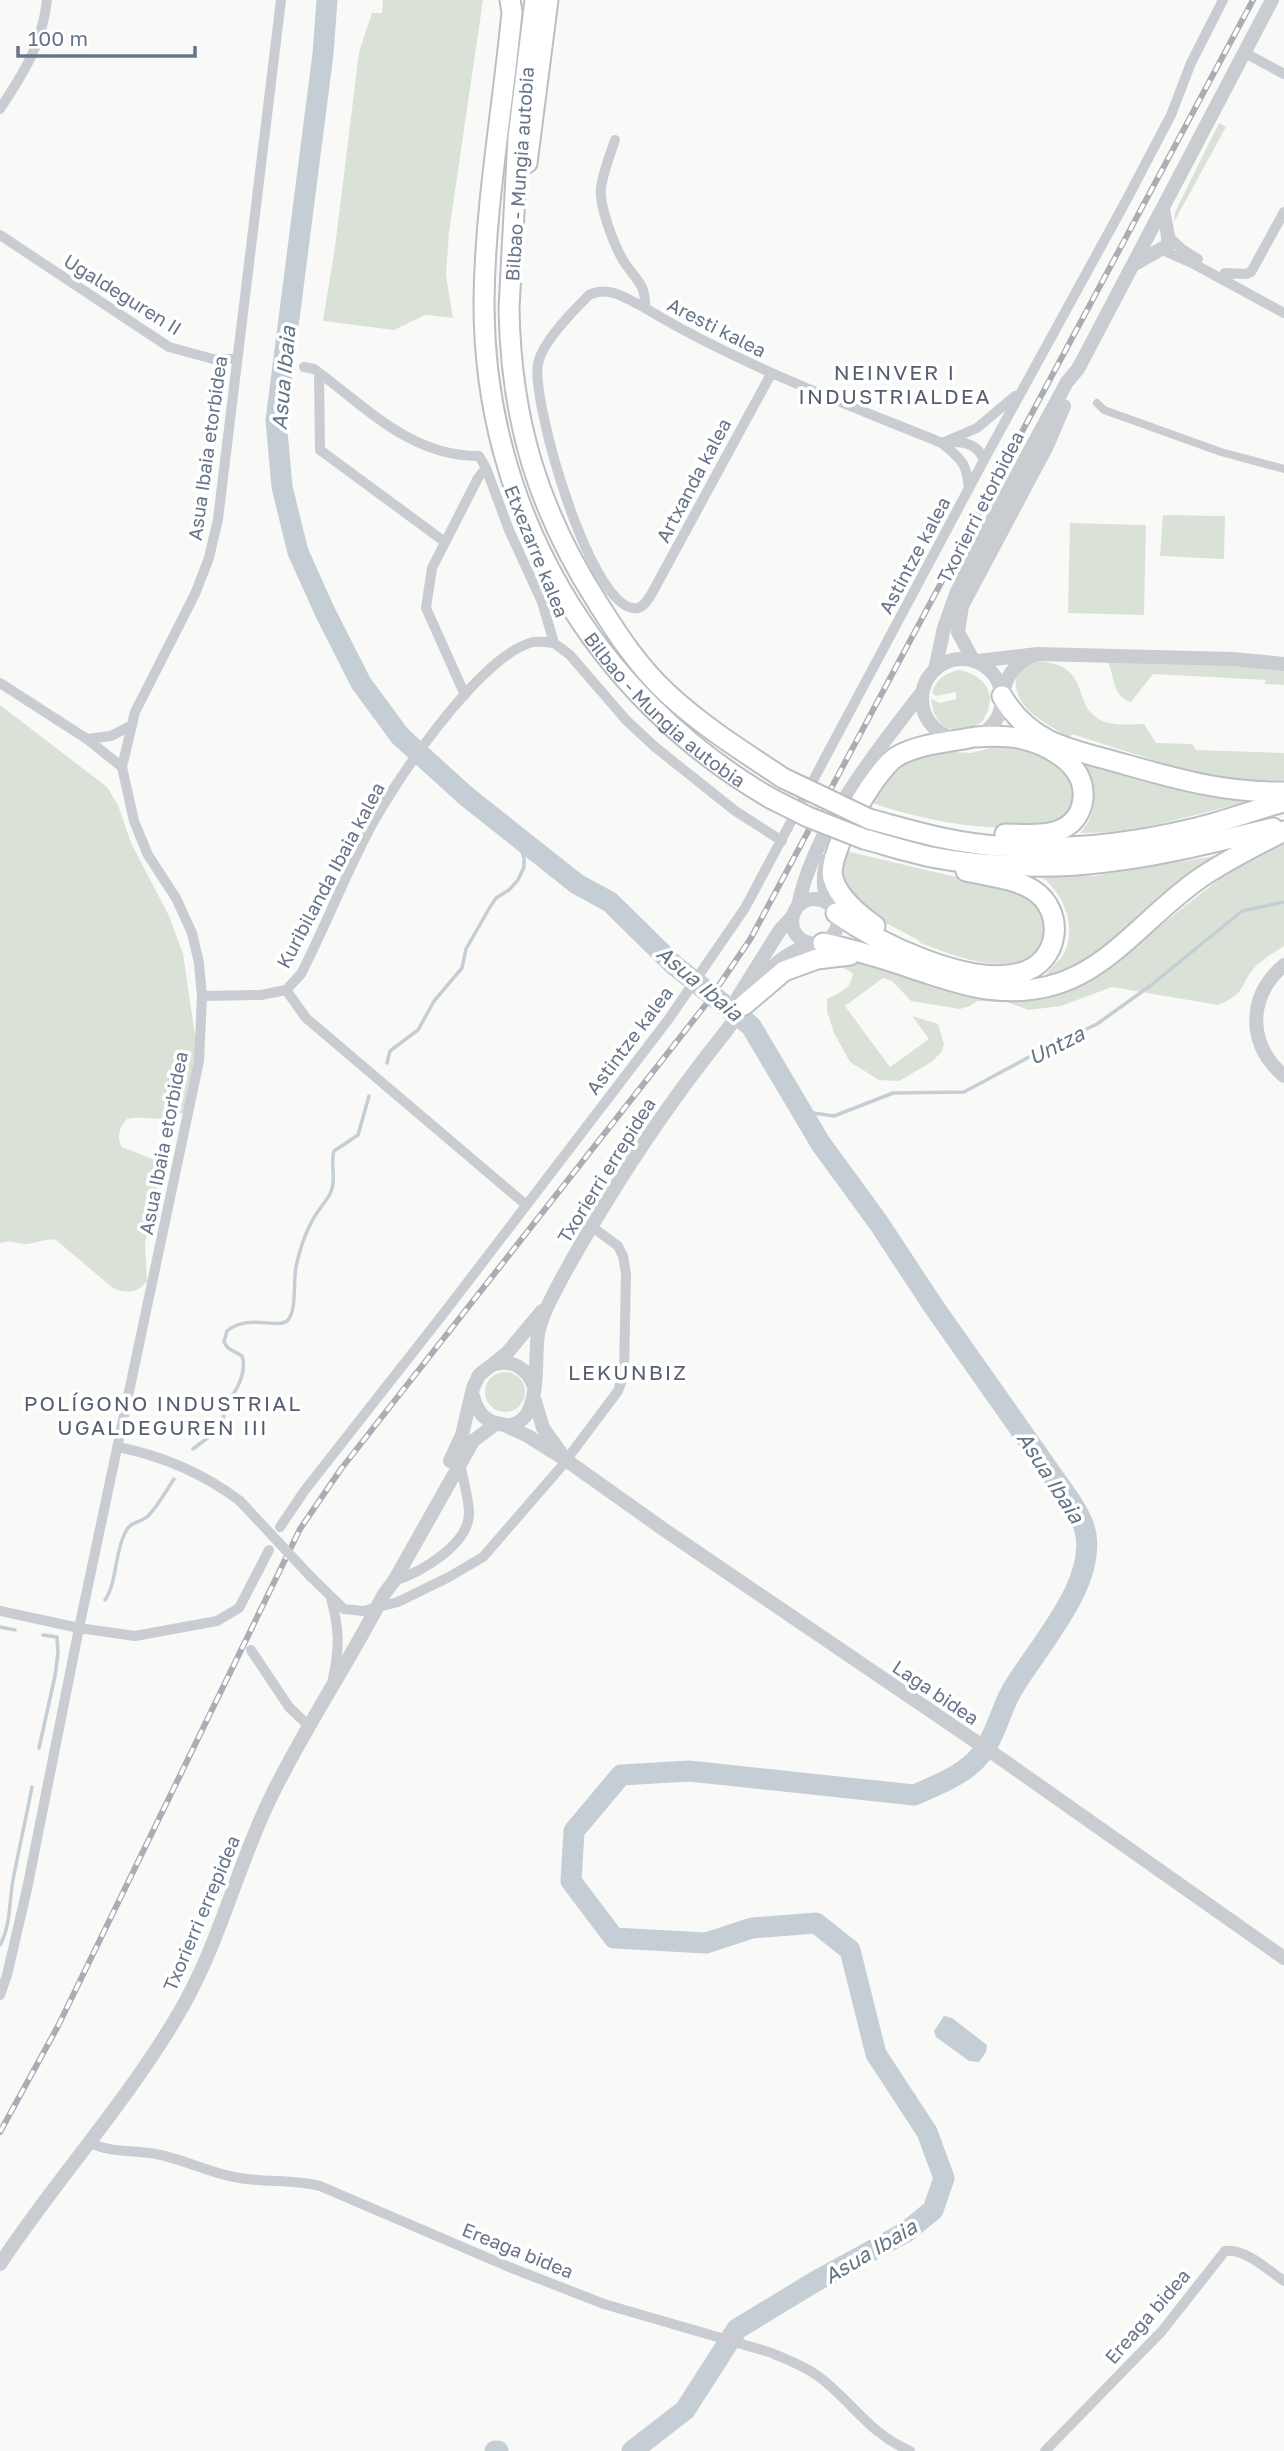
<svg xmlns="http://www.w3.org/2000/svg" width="1284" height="2451" viewBox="0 0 1284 2451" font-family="'Golos Text',sans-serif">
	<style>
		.green { fill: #dae2d8 }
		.water { fill: #c6ced5 }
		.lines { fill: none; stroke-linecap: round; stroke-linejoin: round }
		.stream { stroke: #c6ced5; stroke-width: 3.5 }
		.river { stroke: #c6ced5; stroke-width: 21 }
		.motorway-casing { stroke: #bbbec2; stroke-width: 23 }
		.pedestrian { stroke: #c9ccd0; stroke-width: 8 }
		.minor { stroke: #c9ccd0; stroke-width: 10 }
		.tertiary { stroke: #c9ccd0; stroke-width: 14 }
		.motorway { stroke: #fff; stroke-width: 19 }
		.rail-casing { stroke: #a9adb5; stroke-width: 6 }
		.rail { stroke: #fff; stroke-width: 3.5; stroke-dasharray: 10; stroke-linecap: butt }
		.motorway-bridge-casing { stroke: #bbbec2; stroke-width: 23; stroke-linecap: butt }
		.minor-bridge { stroke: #c9ccd0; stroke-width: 10 }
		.motorway-bridge { stroke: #fff; stroke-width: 19 }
		.labels { text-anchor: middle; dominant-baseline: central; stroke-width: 7; stroke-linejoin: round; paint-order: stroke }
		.street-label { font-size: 19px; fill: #67748a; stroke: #fff }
		.neighbourhood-label { font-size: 21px; letter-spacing: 2px; fill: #555f6f; stroke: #fff }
		.water-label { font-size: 21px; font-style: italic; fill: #637685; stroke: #fff }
	</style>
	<rect width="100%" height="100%" fill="#f9faf7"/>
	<path class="green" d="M383 0H483L449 232 446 275 453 318 425 315 394 330 323 321 335 247 359 52 372 13H382Z
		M1219 123 1226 127 1174 222 1175 212Z
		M1163 515 1225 516 1224 559 1160 556Z
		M1070 523 1146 525 1144 615 1068 613Z
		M1033 661C1097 662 1067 709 1106 722 1117 726 1132 724 1144 724L1156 743 1192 744 1196 750 1284 753V780L1244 782 1212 779 1072 734 1070 739C1045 721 1008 708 1017 671Z
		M1108 662 1253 666 1284 670V685L1264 684 1266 680 1153 674 1131 702C1112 697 1115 677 1108 662Z
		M959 670C989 676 999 698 981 723 955 735 935 732 931 699L940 703 956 699V692L936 696 932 693C936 679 945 673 959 670Z
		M0 705 107 787 118 805 131 843 169 916 183 954 196 1042V1060L184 1111C170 1126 146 1114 127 1119 120 1126 116 1137 122 1147L155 1160 161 1170 145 1243 147 1281C139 1293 125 1294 113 1288L56 1240C45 1238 35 1244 25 1244 15 1243 10 1240 0 1243Z
		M1002 745C1047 749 1093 770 1064 821 1005 837 928 822 872 803L881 783 906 760 940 751 971 753Z
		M1071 755 1241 799 1243 803C1189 816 1135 834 1080 833 1106 805 1088 782 1071 755Z
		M1284 844V946C1275 952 1264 958 1256 966 1239 984 1248 993 1218 1005L1112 987 1061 1006 1029 1010 1007 1002 977 1001 970 1006 960 1009 911 1001 892 981 883 978 845 1006 890 1067 929 1039 912 1016 938 1024 944 1044 942 1051 933 1061 899 1081 879 1080 850 1062 834 1033 827 1011V999C840 992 851 990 853 973L818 956 828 952 989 996 1112 964 1227 873 1258 854Z
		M846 851 1015 891C1023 895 1032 899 1038 905 1056 926 1040 960 1015 963 983 968 949 954 920 943L918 940 871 915 841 881V863Z
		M1220 855 1100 954 1045 977C1049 968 1058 963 1063 955 1078 929 1064 892 1040 876H1094Z
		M485 1392a20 20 0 1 1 40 0a20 20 0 1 1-40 0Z"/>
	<path class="water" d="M944 2016 952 2018 987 2045 986 2052 979 2062 969 2061 936 2037 934 2031Z"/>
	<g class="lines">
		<path class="stream" d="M387 1063 390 1051 418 1030 434 1001 462 968 466 949 490 907 496 898 509 890 518 880 524 867V858L517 836
			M800 1111 834 1116 893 1093 964 1092 1044 1049 1097 1024 1150 986 1242 911 1284 902
			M193 1449 222 1427 226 1401C238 1392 247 1370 242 1356L228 1348 224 1342 227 1331C247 1313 279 1330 288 1320 297 1310 293 1280 296 1267 299 1252 305 1234 312 1221 317 1211 325 1203 330 1194 337 1180 330 1165 334 1151L358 1135 369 1096
			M105 1600C118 1580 114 1552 126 1531 131 1521 141 1523 148 1516 158 1506 166 1491 174 1479
			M0 1627 15 1630
			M39 1748 55 1676 58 1653 57 1637 43 1635
			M0 1945C11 1925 9 1902 13 1880 19 1849 26 1818 32 1787"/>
		<path class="river" d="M327 0 323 54 276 420 282 487 298 552 325 612 361 683 400 736 466 796 577 884 610 902 674 965 751 1026 821 1144 878 1222 934 1307 1072 1503C1076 1510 1082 1519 1084 1527 1101 1580 1037 1647 1012 1690 999 1713 995 1741 975 1761 959 1777 935 1786 914 1795L689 1771 621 1775 574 1831 571 1881 614 1938 706 1943 752 1928 816 1923 850 1950 876 2054 927 2132 944 2178 933 2210 906 2232 816 2281 737 2329 685 2410 632 2451
			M495 2451H498"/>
		<g class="motorway-casing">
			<g id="motorway">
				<path id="s1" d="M510 0 512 12C503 108 485 205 484 301 483 508 593 696 772 799"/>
				<path d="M535 0 518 137 509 309C511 421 538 510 599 605 619 637 640 668 667 693 702 726 744 752 783 778"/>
				<path d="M527 163 548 0"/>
				<path d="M1002 696C1013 715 1029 730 1048 740 1071 751 1096 756 1120 763 1177 779 1224 793 1284 792"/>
				<path d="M975 737C989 736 1004 735 1018 738 1047 744 1086 764 1083 798 1082 811 1075 822 1064 828 1047 837 1024 834 1005 834"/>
				<path d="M869 819C899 827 928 836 958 841 1035 854 1116 847 1192 829 1223 822 1253 810 1284 802"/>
				<path d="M864 839C886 845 908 852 931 857 982 867 1054 869 1106 862 1162 856 1218 841 1273 828"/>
				<path d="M836 913C878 943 968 987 1020 973 1060 963 1066 911 1033 890 1014 878 987 876 966 871"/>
				<path d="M875 926C860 915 838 898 833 878 826 854 875 771 896 757 918 744 944 743 969 738"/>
				<path d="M823 943C856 950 888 960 920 971 942 978 964 986 987 989 1089 1003 1125 933 1196 881 1224 861 1254 847 1284 831"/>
				<path d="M744 1005 784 971 817 959 850 955"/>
			</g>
		</g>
		<path class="pedestrian" d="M1097 403 1104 410 1221 452 1284 469"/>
		<path class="minor" d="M1245 53 1284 74
			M0 109C24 72 42 45 47 0
			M615 140C610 155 603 172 601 188 599 206 614 245 623 260 635 280 646 282 645 308 738 364 841 402 942 443 962 461 966 461 969 489
			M0 235 169 347 213 359H237
			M1168 236 1182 249 1198 259
			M1162 250 1194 264 1284 313
			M1225 273 1246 274 1251 272 1284 212
			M645 308C627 299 609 285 589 295 574 310 542 342 538 364 531 401 592 617 638 608 645 606 649 598 652 593L771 374
			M304 367 314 369C365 406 411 457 479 456L486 468 509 530 542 602 554 643 570 655 626 720 655 747 734 810 782 841
			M319 373 320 450 445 542
			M953 442C968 442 978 446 984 460
			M942 443 977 428 1015 396
			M0 683 87 739 122 767
			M465 695 426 608 432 568 478 478 486 468
			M87 739 111 736 132 725
			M286 990 301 974C324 929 342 883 365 838 389 789 479 655 533 642 540 641 547 642 554 643
			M202 996 261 995 286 990 306 1018 525 1204
			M118 1447C163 1456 203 1473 240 1501
			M280 1527 305 1490 447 1309 668 1020 745 908 984 460 1127 199 1171 115 1191 63 1223 0
			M311 1577 344 1609 363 1611 398 1602 449 1577 483 1557 561 1467 618 1391 624 1374 626 1273 623 1256 618 1246 591 1226
			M394 1581C421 1572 471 1544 469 1511 468 1496 463 1479 460 1463
			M331 1598C339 1628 340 1647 333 1678
			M0 1611 79 1628 135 1636 217 1621 239 1608 269 1550
			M251 1650 289 1707 309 1726
			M0 1995 7 1975 27 1889 79 1628 199 1061 202 996 199 963 192 933 176 898 148 855 134 821 122 767 135 712 195 594 209 558 218 519 281 0
			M88 2142C110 2153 133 2150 156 2154 183 2159 207 2172 234 2177 263 2183 292 2179 320 2186L509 2267 604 2304 769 2352C786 2359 803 2365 818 2376 853 2402 868 2433 910 2451
			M1045 2451 1162 2331 1225 2251C1245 2248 1268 2270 1284 2281"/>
		<path class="tertiary" d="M1135 264 1168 245V236L1163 209
			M922 699a40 40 0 1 1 80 0a40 40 0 1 1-80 0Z
			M973 660 958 632 962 606 1047 446 1064 406
			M977 661 1037 654 1233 659 1284 664
			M935 670 944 628 956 594 981 541 1067 382 1078 369 1272 0
			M1002 696C1007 675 1013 665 1032 656
			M798 906C814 828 875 753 923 691
			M816 944C775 941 792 884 828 903
			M1284 965C1247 997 1247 1044 1284 1076
			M738 997 780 930 792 917
			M492 1365C511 1358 527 1368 534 1386
			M473 1396C476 1408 482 1419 495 1423 546 1438 533 1361 538 1334 542 1314 553 1295 563 1276 611 1189 665 1107 727 1030 741 1012 751 990 766 974 773 966 782 958 791 953 805 945 828 947 836 930 841 917 833 911 828 901 822 889 823 873 827 860
			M534 1398 543 1428 561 1453
			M502 1424 528 1436 566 1460 666 1531 1000 1758 1284 1958
			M450 1461 462 1435 473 1388 479 1375 507 1353 542 1311
			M0 2264C56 2180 125 2104 176 2018 217 1951 235 1873 268 1803 302 1731 348 1665 384 1594L394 1581 473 1441 497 1423"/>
		<use href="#motorway" class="motorway"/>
		<g class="rail-casing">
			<path id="rail" d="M0 2132 58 2026 300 1529 341 1469 707 1003 751 938 1253 0"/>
		</g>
		<use href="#rail" class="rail"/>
		<g class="motorway-bridge-casing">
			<path id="motorway-bridge" d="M783 778 869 819
				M772 799 808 817 864 839"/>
		</g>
		<path class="minor-bridge" d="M240 1501 311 1577"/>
		<use href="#motorway-bridge" class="motorway-bridge"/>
	</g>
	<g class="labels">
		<g class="street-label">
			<text transform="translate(519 174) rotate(-86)">Bilbao - Mungia autobia</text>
			<text transform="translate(123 294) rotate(32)">Ugaldeguren II</text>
			<text transform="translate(717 327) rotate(27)">Aresti kalea</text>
			<text transform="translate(207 448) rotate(-82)">Asua Ibaia etorbidea</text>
			<text transform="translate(693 480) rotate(-62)">Artxanda kalea</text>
			<text transform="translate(980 507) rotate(-63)">Txorierri etorbidea</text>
			<text transform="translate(537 551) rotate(68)">Etxezarre kalea</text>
			<text transform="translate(914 555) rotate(-62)">Astintze kalea</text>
			<text stroke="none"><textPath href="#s1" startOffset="765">Bilbao - Mungia autobia</textPath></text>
			<text transform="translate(330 875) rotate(-62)">Kuribilanda Ibaia kalea</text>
			<text transform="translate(629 1040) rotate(-53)">Astintze kalea</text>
			<text transform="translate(163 1143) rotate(-79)">Asua Ibaia etorbidea</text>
			<text transform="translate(606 1170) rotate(-58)">Txorierri errepidea</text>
			<text transform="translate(936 1692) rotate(34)">Laga bidea</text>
			<text transform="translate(201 1913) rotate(-67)">Txorierri errepidea</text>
			<text transform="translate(518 2250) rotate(22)">Ereaga bidea</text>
			<text transform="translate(1147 2316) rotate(-49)">Ereaga bidea</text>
		</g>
		<g class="neighbourhood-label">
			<text x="895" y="372">NEINVER I<tspan x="895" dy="24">INDUSTRIALDEA</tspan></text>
			<text x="628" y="1372">LEKUNBIZ</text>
			<text x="163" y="1403">POLÍGONO INDUSTRIAL<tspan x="163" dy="24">UGALDEGUREN III</tspan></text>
		</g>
		<g class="water-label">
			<text transform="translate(283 378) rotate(-85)">Asua Ibaia</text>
			<text transform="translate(700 983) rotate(40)">Asua Ibaia</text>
			<text transform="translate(1056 1045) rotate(-27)">Untza</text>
			<text transform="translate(1051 1477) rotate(57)">Asua Ibaia</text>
			<text transform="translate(870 2251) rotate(-31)">Asua Ibaia</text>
		</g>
	</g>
	<path d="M18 46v10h177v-10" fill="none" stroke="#67748a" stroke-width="3.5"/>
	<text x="28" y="46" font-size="21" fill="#67748a" stroke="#ffffff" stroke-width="5" paint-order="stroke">100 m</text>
</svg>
